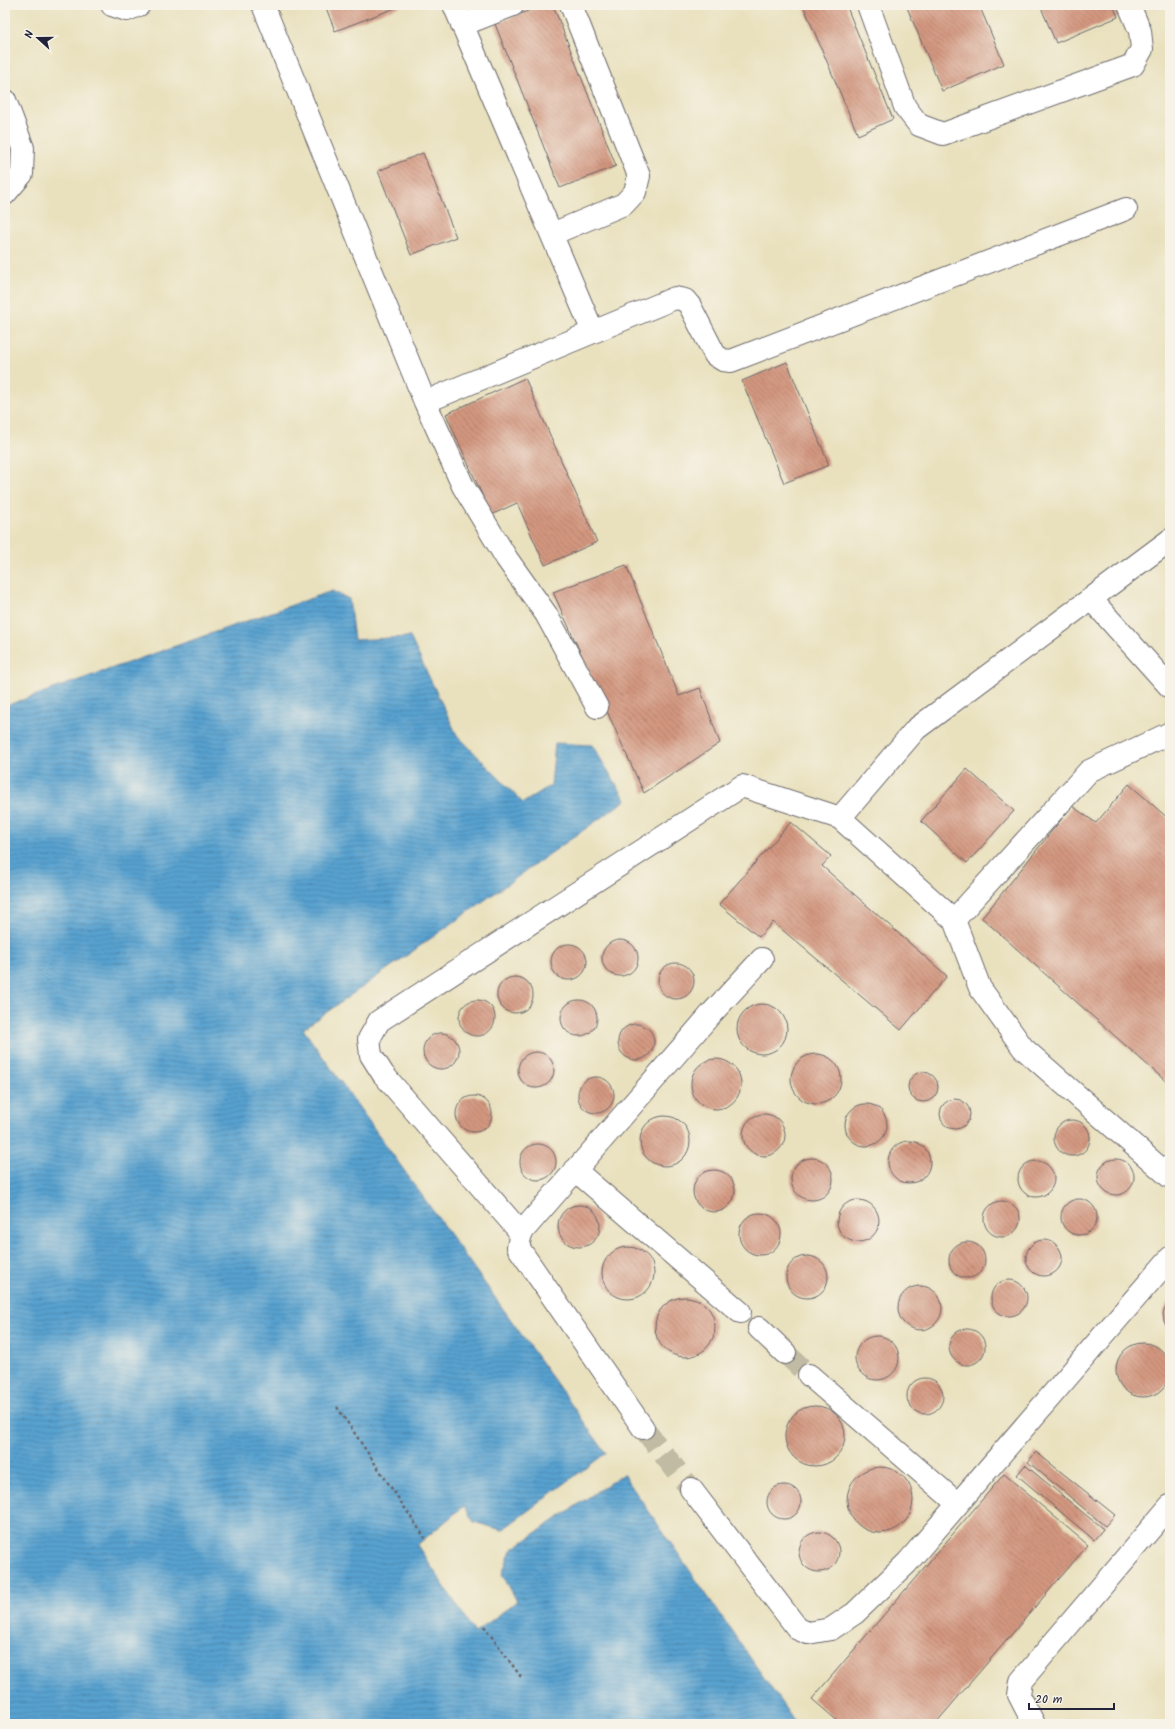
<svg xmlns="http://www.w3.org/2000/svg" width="1175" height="1729" viewBox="0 0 1175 1729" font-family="Kalam,sans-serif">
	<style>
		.water { fill: url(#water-rules); stroke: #3e6286 }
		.building { fill: url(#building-back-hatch) }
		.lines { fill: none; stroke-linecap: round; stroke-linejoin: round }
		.minor-tunnel { stroke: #c1bba4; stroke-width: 22; stroke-dasharray: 22 11; stroke-linecap: butt }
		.minor-casing { stroke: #686569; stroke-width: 24 }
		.path { stroke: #686569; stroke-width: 2.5; stroke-dasharray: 3 3; stroke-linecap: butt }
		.minor { stroke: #fff; stroke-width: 22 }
	</style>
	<defs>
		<pattern id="water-rules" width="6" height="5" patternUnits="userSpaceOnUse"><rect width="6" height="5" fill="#59a2d0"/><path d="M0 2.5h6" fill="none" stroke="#4984aa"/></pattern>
		<pattern id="building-back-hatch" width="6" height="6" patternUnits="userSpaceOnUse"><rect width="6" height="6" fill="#d3967f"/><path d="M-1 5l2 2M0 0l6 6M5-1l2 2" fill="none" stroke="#ab7a69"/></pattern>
	</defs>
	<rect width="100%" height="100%" fill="#f7f3e8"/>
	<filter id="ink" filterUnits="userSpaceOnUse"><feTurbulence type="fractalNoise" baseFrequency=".025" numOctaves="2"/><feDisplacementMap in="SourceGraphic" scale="8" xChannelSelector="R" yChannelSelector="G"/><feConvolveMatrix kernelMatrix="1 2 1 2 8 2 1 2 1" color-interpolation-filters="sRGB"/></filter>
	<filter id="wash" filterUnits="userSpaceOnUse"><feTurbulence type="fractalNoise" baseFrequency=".012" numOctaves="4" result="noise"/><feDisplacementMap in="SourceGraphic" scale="16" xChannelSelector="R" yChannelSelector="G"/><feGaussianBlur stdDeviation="0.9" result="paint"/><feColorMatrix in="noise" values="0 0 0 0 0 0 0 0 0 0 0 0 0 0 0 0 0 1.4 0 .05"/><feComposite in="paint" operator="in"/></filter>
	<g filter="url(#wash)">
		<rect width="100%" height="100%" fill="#e9e1be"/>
		<path class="water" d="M332 591 349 599 354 640 410 637 457 735 523 803 551 785 555 743 592 745 626 800 303 1029 606 1453 502 1530 474 1522 464 1506 417 1545 475 1633 517 1601 502 1574 511 1550 623 1474 796 1724H5V706Z"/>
		<g id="blocks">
			<path class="building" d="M325 5H403L335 31Z
				M543 5H553L616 166 560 188 495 24Z
				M803 5H846L893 119 858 135Z
				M906 5H979L1004 64 942 91Z
				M1040 5H1113L1118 17 1056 43Z
				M423 153 456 237 411 255 378 171Z
				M787 362 829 465 784 483 742 381Z
				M525 378 597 542 545 565 517 503 491 515 446 414Z
				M626 565 679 696 700 688 720 743 644 793 553 592Z
				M967 769 1014 811 967 863 921 821Z
				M1129 784 1170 820V1085L982 918 1072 806 1096 823Z
				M791 822 831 856 822 866 947 976 901 1030 773 922 759 937 719 904Z
				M602 958a18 18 0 1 1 36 0a18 18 0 1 1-36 0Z
				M551 962a18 18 0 1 1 36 0a18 18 0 1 1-36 0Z
				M658 981a18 18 0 1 1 36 0a18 18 0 1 1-36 0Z
				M497 995a18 18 0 1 1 36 0a18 18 0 1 1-36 0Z
				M561 1018a18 18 0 1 1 36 0a18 18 0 1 1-36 0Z
				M459 1018a18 18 0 1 1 36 0a18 18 0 1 1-36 0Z
				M737 1029a25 25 0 1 1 50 0a25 25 0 1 1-50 0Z
				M618 1042a18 18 0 1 1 36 0a18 18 0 1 1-36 0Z
				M423 1051a18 18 0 1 1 36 0a18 18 0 1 1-36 0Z
				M518 1070a18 18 0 1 1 36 0a18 18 0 1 1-36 0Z
				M791 1079a25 25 0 1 1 50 0a25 25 0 1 1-50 0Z
				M691 1084a25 25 0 1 1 50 0a25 25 0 1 1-50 0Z
				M908 1087a15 15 0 1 1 30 0a15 15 0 1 1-30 0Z
				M578 1095a18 18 0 1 1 36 0a18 18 0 1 1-36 0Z
				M456 1114a18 18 0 1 1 36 0a18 18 0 1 1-36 0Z
				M940 1114a15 15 0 1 1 30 0a15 15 0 1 1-30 0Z
				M845 1125a21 21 0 1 1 42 0a21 21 0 1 1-42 0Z
				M743 1135a21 21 0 1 1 42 0a21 21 0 1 1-42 0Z
				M640 1141a25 25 0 1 1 50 0a25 25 0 1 1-50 0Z
				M1054 1138a18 18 0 1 1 36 0a18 18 0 1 1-36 0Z
				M888 1162a21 21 0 1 1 42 0a21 21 0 1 1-42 0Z
				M520 1162a18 18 0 1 1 36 0a18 18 0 1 1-36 0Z
				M791 1179a21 21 0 1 1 42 0a21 21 0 1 1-42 0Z
				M1098 1177a18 18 0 1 1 36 0a18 18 0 1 1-36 0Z
				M1018 1179a18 18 0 1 1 36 0a18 18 0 1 1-36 0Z
				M693 1191a21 21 0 1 1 42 0a21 21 0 1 1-42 0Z
				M1061 1217a18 18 0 1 1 36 0a18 18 0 1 1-36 0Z
				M837 1221a21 21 0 1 1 42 0a21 21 0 1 1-42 0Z
				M984 1219a18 18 0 1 1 36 0a18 18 0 1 1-36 0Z
				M558 1226a21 21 0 1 1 42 0a21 21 0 1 1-42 0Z
				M739 1234a21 21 0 1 1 42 0a21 21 0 1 1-42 0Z
				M1026 1258a18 18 0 1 1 36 0a18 18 0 1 1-36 0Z
				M949 1260a18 18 0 1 1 36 0a18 18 0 1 1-36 0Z
				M602 1273a26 26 0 1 1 52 0a26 26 0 1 1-52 0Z
				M786 1277a21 21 0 1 1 42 0a21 21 0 1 1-42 0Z
				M991 1298a18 18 0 1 1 36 0a18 18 0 1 1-36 0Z
				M898 1308a22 22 0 1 1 44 0a22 22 0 1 1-44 0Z
				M655 1327a30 30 0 1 1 60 0a30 30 0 1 1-60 0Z
				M1170 1298V1334L1164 1321 1163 1313Z
				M949 1347a18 18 0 1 1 36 0a18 18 0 1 1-36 0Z
				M855 1358a22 22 0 1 1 44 0a22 22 0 1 1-44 0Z
				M1116 1370a27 27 0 1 1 54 0a27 27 0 1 1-54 0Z
				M907 1396a18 18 0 1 1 36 0a18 18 0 1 1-36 0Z
				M785 1436a30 30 0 1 1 60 0a30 30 0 1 1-60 0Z
				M1036 1452 1115 1515 1105 1526 1028 1462Z
				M1025 1465 1103 1529 1094 1540 1017 1475Z
				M847 1500a33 33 0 1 1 66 0a33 33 0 1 1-66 0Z
				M1004 1474 1088 1545 935 1724H841L812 1699Z
				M767 1502a17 17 0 1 1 34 0a17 17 0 1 1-34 0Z
				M799 1552a20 20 0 1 1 40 0a20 20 0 1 1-40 0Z"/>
		</g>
	</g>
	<g filter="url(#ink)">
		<use href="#blocks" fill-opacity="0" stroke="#686569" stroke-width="1"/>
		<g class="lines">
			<path class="minor-tunnel" d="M785 1353 809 1375
				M643 1428 691 1489"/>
			<g class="minor-casing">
				<path id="minor" d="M112 5 127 10 139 5
					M263 5 425 402 463 486 507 559 546 614 597 707
					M454 5 593 332 675 298 685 300 690 306 715 355 723 360 731 361 1126 209
					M868 5 905 107 919 125 943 134 1133 65 1142 49 1140 31 1129 5
					M462 25 513 5
					M5 100 23 148 22 174 5 194
					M552 234 624 204 635 192 639 176 571 5
					M425 402 593 332
					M1091 599 1170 687
					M840 818 916 729 1170 540
					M954 920 980 988 1023 1048 1170 1177
					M575 1170 740 1312
					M521 1233 383 1074 371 1055 369 1039 379 1021 742 786 840 818 954 920 1089 771 1170 733
					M759 1328 785 1353
					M809 1375 958 1504
					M643 1428 518 1247 521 1233 711 1014 762 959
					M691 1489 798 1629 808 1633 831 1629 855 1613 907 1563 1170 1258
					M1034 1724 1019 1695 1021 1681 1170 1506"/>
			</g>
			<path class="path" d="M337 1407 425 1538
				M484 1626 521 1677"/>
			<use href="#minor" class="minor"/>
		</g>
	</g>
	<rect width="1175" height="1729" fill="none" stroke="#f7f3e8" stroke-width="20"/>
	<g transform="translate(38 38) rotate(291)" stroke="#f7f3e8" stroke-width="3" paint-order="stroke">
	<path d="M0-3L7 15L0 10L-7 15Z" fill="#22223b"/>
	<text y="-6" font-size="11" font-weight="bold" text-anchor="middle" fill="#22223b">N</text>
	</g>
	<path d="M1029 1703v6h85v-6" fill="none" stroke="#22223b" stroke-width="2"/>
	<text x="1035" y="1703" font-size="12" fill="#22223b" stroke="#f7f3e8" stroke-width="3" paint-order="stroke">20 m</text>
</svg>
